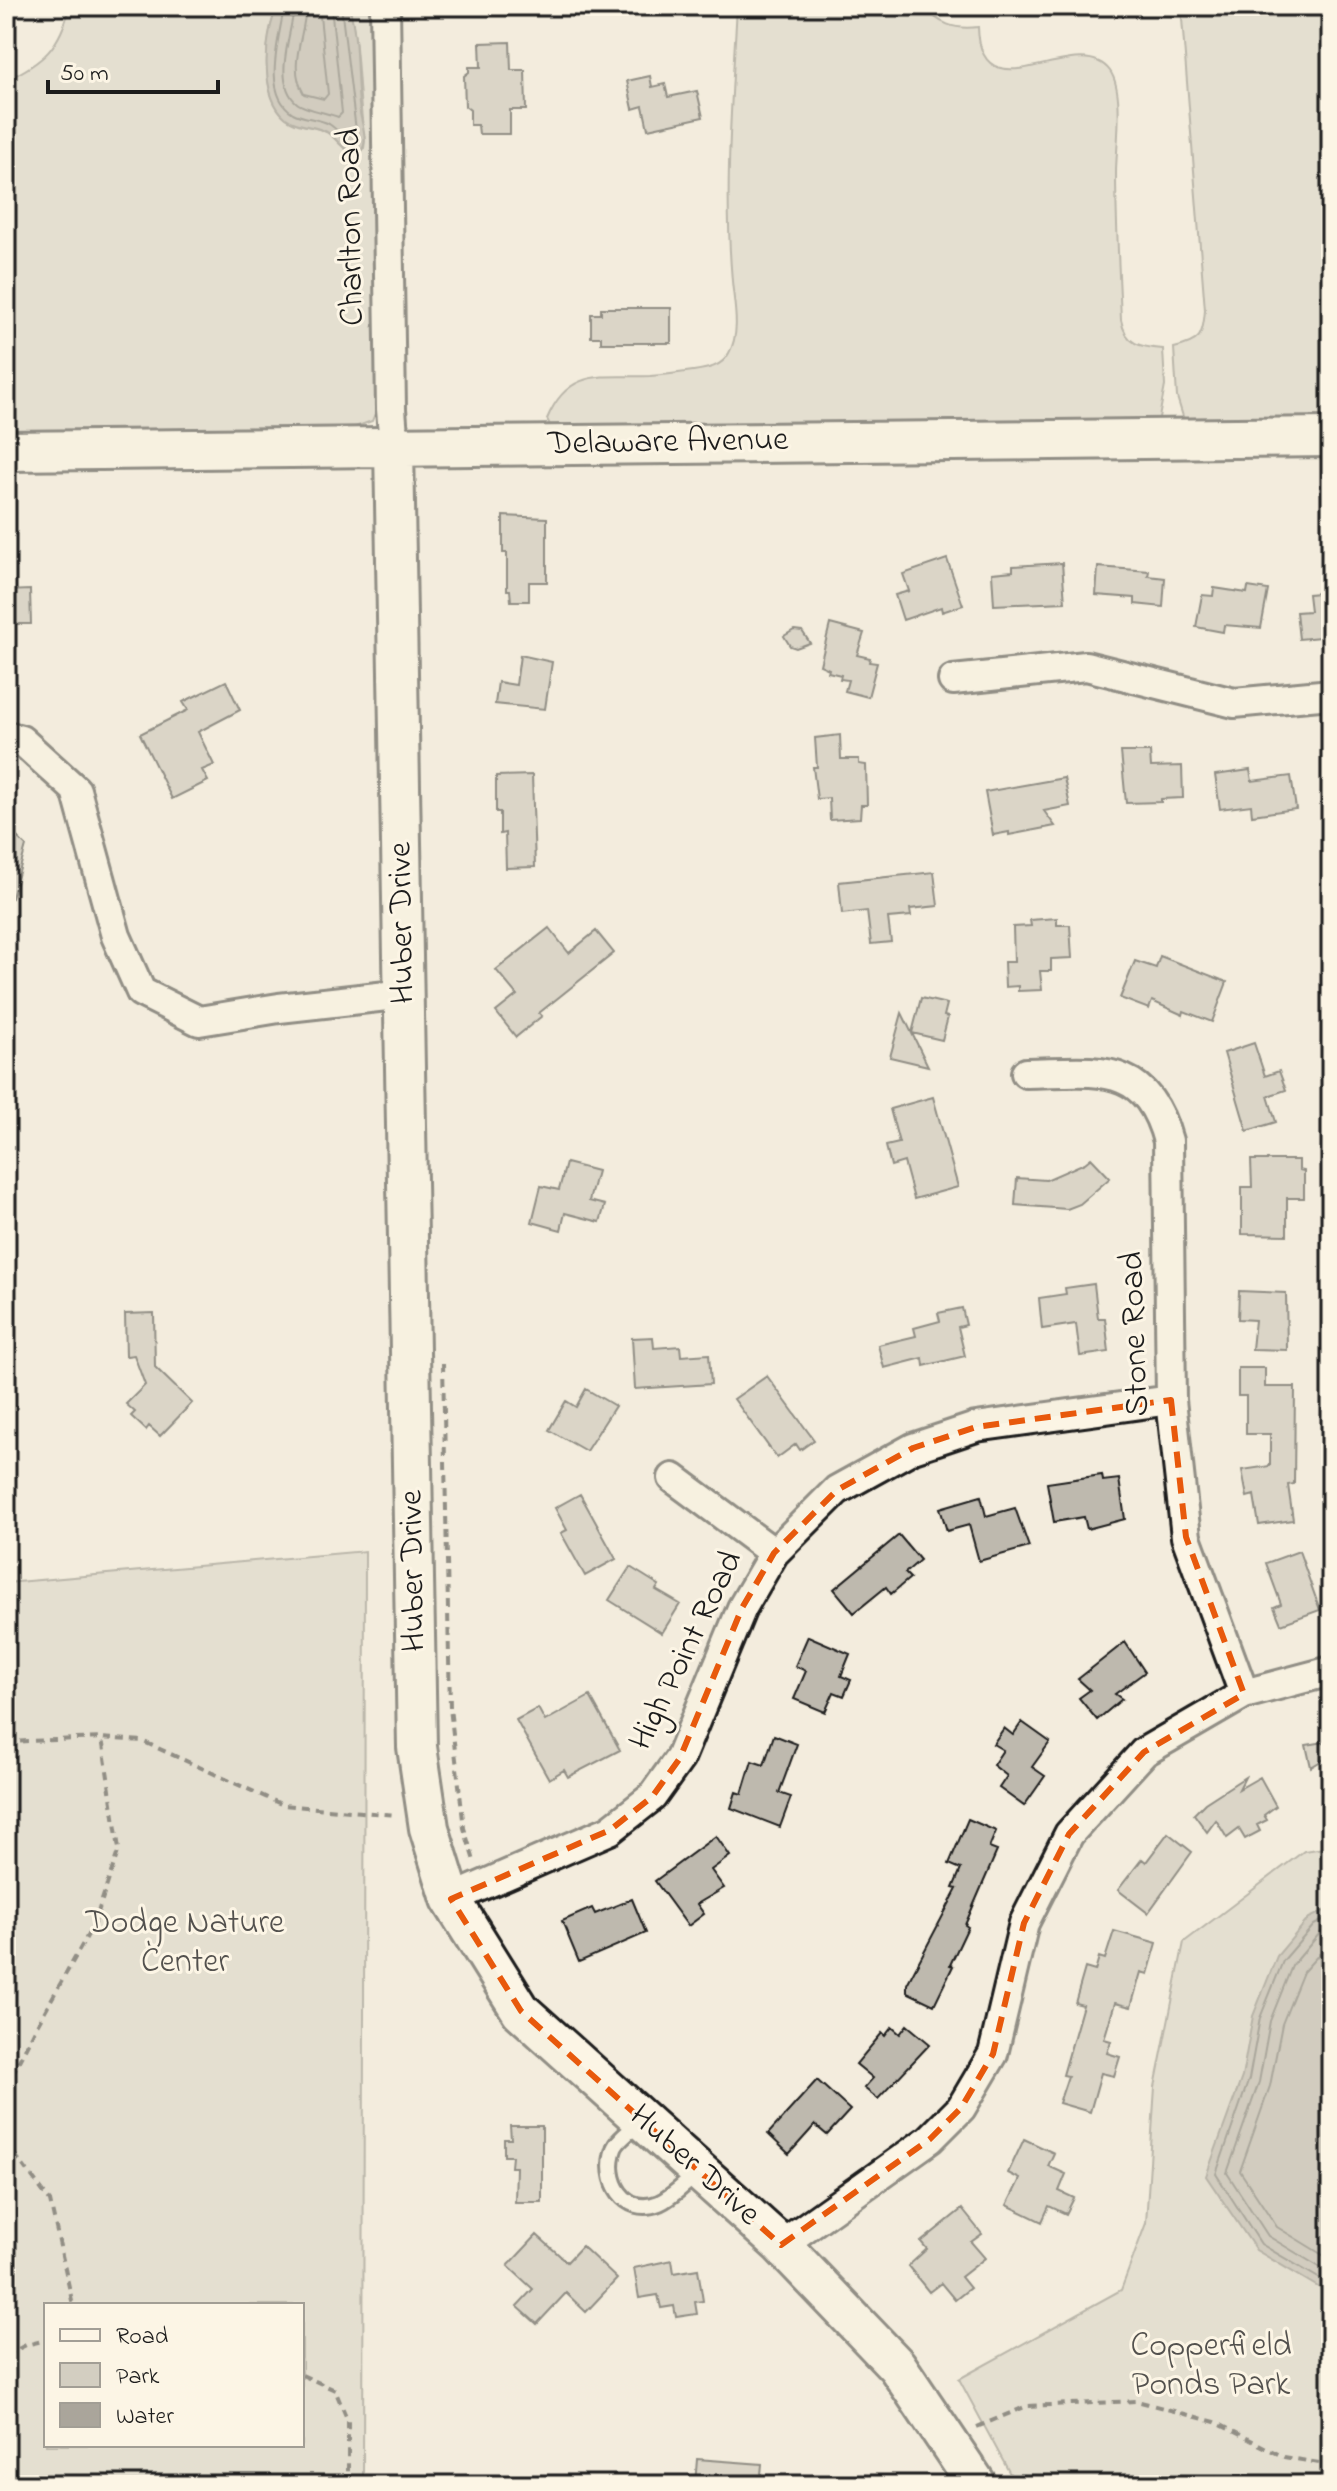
<svg xmlns="http://www.w3.org/2000/svg" width="1337" height="2491" viewBox="0 0 1337 2491" font-family="'Indie Flower',sans-serif">
	<style>
		.green { fill: #d3cec1; stroke: #78756e; stroke-width: 2; fill-rule: evenodd }
		.water { fill: #aaa59b; stroke: #716e68; stroke-width: 2 }
		.lines { fill: none; stroke-linecap: round; stroke-linejoin: round }
		.shore { stroke: #55534f; stroke-width: 2 }
		.building { fill: #beb9ae; stroke: #1c1c1c; stroke-width: 2 }
		.lane-casing { stroke: #1c1c1c; stroke-width: 20 }
		.street-casing { stroke: #1c1c1c; stroke-width: 34 }
		.secondary-casing { stroke: #1c1c1c; stroke-width: 44 }
		.path { stroke: #1c1c1c; stroke-width: 4; stroke-dasharray: 8 6; stroke-linecap: butt }
		.lane { stroke: #fcf5e5; stroke-width: 14 }
		.street { stroke: #fcf5e5; stroke-width: 28 }
		.secondary { stroke: #fcf5e5; stroke-width: 38 }
		.marked { fill: none; stroke: #e8590c; stroke-width: 6; stroke-dasharray: 16 10; stroke-linejoin: round }
		.labels { text-anchor: middle; dominant-baseline: central; stroke-width: 6; stroke-linejoin: round; paint-order: stroke }
		.street-label { font-size: 34px; fill: #1c1c1c; stroke: #fcf5e5 }
		.park-label { font-size: 34px; fill: #53514e; stroke: #fcf5e5 }
	</style>
	<rect width="100%" height="100%" fill="#f3ecdd"/>
	<filter id="ink" filterUnits="userSpaceOnUse"><feTurbulence type="fractalNoise" baseFrequency=".0125" numOctaves="2"/><feDisplacementMap in="SourceGraphic" scale="16" xChannelSelector="R" yChannelSelector="G"/><feConvolveMatrix kernelMatrix="1 2 1 2 8 2 1 2 1" color-interpolation-filters="sRGB"/></filter>
	<g filter="url(#ink)">
		<path class="green" d="M70 6H278C264 34 258 103 291 121 302 127 315 126 326 132 338 139 341 150 356 152L364 148 365 141C357 96 360 49 349 6H373L378 406 372 421 355 427 6 431V80C44 62 60 47 70 6Z
			M737 6H923C939 24 954 30 978 27 980 118 1078 27 1110 71 1125 92 1116 147 1116 173 1116 222 1119 271 1121 320 1126 345 1140 347 1163 349L1165 386 1158 423 552 429 547 419C569 366 605 378 650 376 664 375 679 373 693 371 707 369 722 367 729 353 741 332 734 304 732 281 724 189 732 98 737 6Z
			M1181 6H1331V421L1185 423 1177 397 1174 348C1200 342 1203 337 1205 310Z
			M365 1551 363 2485H6V1583ZM302 2305V2445H46V2305Z
			M1331 1847V2485H1016L959 2379 1121 2290 1146 2223 1155 2087 1184 1942 1304 1851Z"/>
		<path class="water" d="M278 6H349C359 40 355 78 360 113 362 125 368 139 362 150 344 157 340 140 327 132 314 125 298 127 286 118 259 96 264 33 278 6Z
			M1331 1908V2351L1322 2339 1323 2290 1256 2250 1206 2176 1242 2077 1253 2016 1277 1956 1309 1918Z"/>
		<g class="lines">
			<path class="shore" d="M284 6C281 34 260 93 293 113 304 119 318 118 329 124 339 130 344 140 353 144L357 139 341 6
				M294 6C293 31 271 82 297 103 304 109 328 113 338 117L342 113 331 6
				M306 6C305 36 287 65 304 94L324 99 328 94 319 6
				M1331 1916 1314 1925 1283 1961 1260 2018 1249 2079 1216 2174 1261 2244 1327 2283 1331 2291
				M1331 1927 1320 1933 1292 1966 1270 2021 1259 2082 1227 2173 1268 2236 1331 2274
				M1331 1941 1303 1972 1282 2024 1270 2086 1240 2171 1277 2227 1331 2260"/>
		</g>
		<path class="building" d="M510 42 511 70H525L526 110H510V134H479L478 125H470V110L465 106 464 76 469 72V67H481L480 43Z
			M650 76 652 87 665 84 668 97 697 91 703 117 648 129 643 106 633 109 627 81Z
			M601 308H671V343H601V337H591V314H601Z
			M503 516 547 518V582H529V601H511L510 590H507V553H503Z
			M947 559 963 605 942 612 941 607 903 620 895 595 909 591 903 574Z
			M1062 563 1065 602 994 605 992 573 1013 571V566Z
			M1098 567 1149 571 1148 576 1165 578 1163 607 1135 604V598L1096 595Z
			M1248 587 1268 590 1261 628 1224 625 1223 632 1196 627 1202 595 1213 596 1214 588 1247 593Z
			M30 590 31 624H6V591Z
			M1331 592V636L1299 639 1296 612 1310 611 1308 594Z
			M830 624 864 633 857 655 870 658 869 662 877 663 868 697 845 691 848 680 840 679 841 675 828 672 829 669 820 665Z
			M794 630 802 631 810 643 796 648 790 646 784 636Z
			M520 655 552 662 545 709 495 704 498 682 516 685Z
			M226 681 240 710 198 732 214 765 202 770 208 781 172 799 140 734 188 710 183 702Z
			M840 735 841 759H859V764L866 765 867 805H861L860 818 830 820 829 798 817 799 813 767H817L815 738Z
			M1121 752H1150L1151 767 1182 766 1183 798 1161 799V802L1126 803Z
			M1250 770 1252 781 1291 776 1296 809 1252 815 1251 805 1220 809 1215 775Z
			M532 775 535 867 506 868 505 833 500 834V812H496V776Z
			M1064 778 1070 806 1044 811 1055 826 1009 835V832L993 835 985 792Z
			M6 826 26 846 12 898 6 897Z
			M934 872 938 906 910 909 911 916 888 918 891 942 871 944 867 911 842 914 839 882Z
			M1057 918V925H1070L1072 958 1051 959V971H1040L1042 990 1018 991V986L1005 987 1004 962H1014L1013 927 1031 926 1030 920Z
			M549 928 569 953 596 931 614 953 539 1013 542 1016 516 1037 496 1012 517 995 496 970Z
			M1160 956 1227 982 1212 1022 1184 1011 1183 1015 1152 1001 1149 1009 1120 998 1135 961 1156 968Z
			M921 998 947 1004 944 1016 948 1017 942 1040 912 1033Z
			M902 1013 928 1066 890 1057Z
			M1254 1043 1265 1076 1279 1071 1286 1090 1268 1096 1276 1122 1247 1131 1224 1053Z
			M933 1097 958 1187 914 1199 904 1162 891 1166 886 1146 899 1143 890 1109Z
			M1091 1158 1110 1178 1080 1204 1067 1209 1015 1205 1017 1178 1046 1180 1085 1163Z
			M1251 1160H1299V1170L1304 1171V1198H1287V1235L1242 1234V1187H1252Z
			M566 1163 597 1171 589 1201 605 1205 600 1222 565 1213 561 1230 532 1222 541 1186 559 1190Z
			M1094 1284 1098 1318H1105L1109 1352 1080 1356 1076 1324 1042 1329 1039 1298 1066 1294 1065 1288Z
			M1239 1291 1286 1293 1287 1350 1252 1349 1255 1320 1238 1319Z
			M962 1308 966 1325 958 1327 965 1356 924 1366 923 1358 884 1368 878 1345 916 1336 914 1328 940 1321 938 1313Z
			M154 1313 155 1367 192 1403 160 1436 149 1426 146 1430 131 1416 135 1412 126 1404 145 1385 134 1355 126 1356 125 1314Z
			M653 1337 654 1348 680 1346 681 1356 709 1354 711 1384 635 1389 632 1338Z
			M1238 1368H1265V1387H1295L1294 1484 1288 1485 1293 1520 1259 1525 1254 1495 1247 1497 1242 1470 1270 1466V1434H1246V1396H1238Z
			M767 1376 814 1440 800 1450 796 1444 777 1458 734 1399Z
			M586 1389 615 1406 586 1451 549 1430 566 1401 576 1407Z
			M1102 1475 1103 1481 1119 1479 1125 1519 1087 1529 1084 1517 1054 1522 1047 1483Z
			M580 1494 616 1559 585 1576 561 1533 567 1530 555 1508Z
			M981 1496 986 1516 1015 1508 1029 1547 979 1561 969 1525 947 1531 940 1508Z
			M899 1535 920 1560 905 1573 910 1578 891 1594 886 1587 854 1613 834 1589Z
			M1299 1551 1320 1610 1281 1624 1274 1607 1281 1604 1266 1563Z
			M630 1567 659 1585 656 1590 680 1604 662 1633 609 1600Z
			M808 1636 850 1654 841 1676 851 1680 844 1696 834 1692 825 1712 794 1699 806 1671 795 1666Z
			M1125 1642 1145 1672 1115 1694 1122 1699 1097 1720 1079 1698 1090 1690 1078 1679Z
			M590 1696 620 1750 568 1777 564 1770 549 1779 516 1720 538 1708 545 1721Z
			M1022 1722 1050 1742 1032 1767 1045 1776 1024 1806 999 1788 1007 1776 993 1765 1003 1750 993 1744 1004 1728 1013 1735Z
			M774 1735 797 1744 779 1793 791 1797 780 1827 731 1808 736 1792 742 1794 752 1761 764 1765Z
			M1331 1741V1755L1311 1767 1306 1745Z
			M1245 1777 1239 1789 1260 1777 1276 1806 1264 1815 1267 1820 1257 1825 1260 1831 1245 1839 1239 1829 1227 1838 1216 1820 1207 1832 1194 1814 1205 1803Z
			M968 1819 996 1831 989 1848 997 1851 965 1925 968 1927 950 1965 953 1966 934 2005 907 1992V1984L957 1889 953 1888 961 1869 949 1864Z
			M1168 1833 1192 1852 1148 1913 1118 1890 1142 1859 1146 1862Z
			M716 1836 730 1856 711 1870 724 1888 697 1904 704 1914 688 1926 655 1881Z
			M632 1899 646 1933 579 1962 562 1921 592 1908 595 1914Z
			M1114 1931 1157 1943 1148 1974 1141 1972 1131 2007 1115 2003 1104 2039 1111 2041 1107 2053 1120 2057 1114 2076 1101 2073 1090 2112 1059 2103 1068 2076 1063 2075 1083 2005 1075 2003 1085 1968 1095 1971 1099 1957 1105 1959Z
			M907 2025 930 2044 878 2099 864 2088 873 2078 856 2064 882 2033 885 2036 892 2027 900 2034Z
			M817 2080 850 2110 827 2135 815 2125 789 2154 768 2134Z
			M510 2126H542V2202H515L516 2167H511L512 2156H504V2139H511Z
			M1024 2139 1054 2153 1048 2166 1066 2174 1059 2191 1074 2198 1066 2214 1049 2206 1042 2222 1007 2205 1020 2179 1008 2173Z
			M962 2209 982 2234 971 2242 985 2258 961 2277 970 2288 955 2300 941 2283 929 2292 908 2266 927 2249 921 2242Z
			M537 2235 567 2262 582 2246 617 2279 586 2312 566 2293 537 2324 517 2306 533 2289 508 2266Z
			M672 2260 674 2273 698 2269 703 2301 695 2302 697 2314 676 2317 674 2306 661 2308 658 2295 639 2298 634 2268Z
			M697 2459 762 2464 760 2485H695Z"/>
		<g class="lines">
			<g class="lane-casing">
				<path id="lane" d="M640 2122C632 2130 617 2140 614 2149 603 2179 624 2217 659 2203 673 2197 687 2181 700 2172"/>
			</g>
			<g class="street-casing">
				<path id="street" d="M385 6 391 409 394 447
					M953 680 1086 666 1234 703 1331 694
					M6 736 21 740 76 790 116 936 141 992 199 1021 279 1008 405 994
					M1026 1073C1096 1072 1146 1059 1168 1141L1171 1400 1186 1537 1244 1694
					M673 1478 774 1553
					M451 1899 610 1830 652 1797 680 1758 742 1608 774 1553 837 1490 913 1448 976 1427 1171 1400
					M781 2245 930 2139 961 2108 993 2054 1024 1923 1069 1834 1144 1752 1244 1694 1331 1671"/>
			</g>
			<g class="secondary-casing">
				<path id="secondary" d="M394 447 417 1747 429 1828 451 1899 521 2011 781 2245 897 2366 977 2485
					M6 451 1331 437"/>
			</g>
			<path class="path" d="M443 1363 450 1708 464 1828 475 1864
				M6 1742 102 1738 142 1741 283 1805 396 1815
				M6 2087 37 2025 94 1924 119 1849 102 1738
				M6 2143 50 2201 73 2305
				M6 2355 26 2345 46 2340
				M302 2375 335 2390 348 2421V2485
				M977 2427 1027 2406 1137 2401 1215 2422 1284 2457 1331 2465"/>
			<use href="#lane" class="lane"/>
			<use href="#street" class="street"/>
			<use href="#secondary" class="secondary"/>
		</g>
	</g>
	<path d="M0 0H1337V2491H0ZM1171 1400 1186 1537 1244 1694 1144 1752 1069 1834 1024 1923 993 2054 961 2108 930 2139 781 2245 521 2011 451 1899 610 1830 652 1797 680 1758 742 1608 774 1553 837 1490 913 1448 976 1427Z" fill="#f3ecdd" fill-opacity=".55" fill-rule="evenodd"/>
	<path class="marked" d="M1171 1400 1186 1537 1244 1694 1144 1752 1069 1834 1024 1923 993 2054 961 2108 930 2139 781 2245 521 2011 451 1899 610 1830 652 1797 680 1758 742 1608 774 1553 837 1490 913 1448 976 1427Z"/>
	<g class="labels">
		<g class="street-label">
			<text transform="translate(352 227) rotate(-91)">Charlton Road</text>
			<text transform="translate(668 443) rotate(-1)">Delaware Avenue</text>
			<text transform="translate(403 923) rotate(-91)">Huber Drive</text>
			<text transform="translate(1136 1334) rotate(-92)">Stone Road</text>
			<text transform="translate(414 1571) rotate(-91)">Huber Drive</text>
			<text transform="translate(687 1651) rotate(-64)">High Point Road</text>
			<text transform="translate(694 2166) rotate(42)">Huber Drive</text>
		</g>
		<g class="park-label">
			<text x="185" y="1924">Dodge Nature<tspan x="185" dy="39">Center</tspan></text>
			<text x="1211" y="2347">Copperfield<tspan x="1211" dy="39">Ponds Park</tspan></text>
		</g>
	</g>
	<rect width="1337" height="2491" fill="none" stroke="#fcf5e5" stroke-width="32"/>
	<rect x="16" y="16" width="1305" height="2459" fill="none" stroke="#1c1c1c" stroke-width="3" filter="url(#ink)"/>
	<rect x="44" y="2303" width="260" height="144" fill="#fcf5e5" stroke="#a29e95" stroke-width="2"/>
	<rect x="60" y="2329" width="40" height="12" fill="#fcf5e5" stroke="#a29e95" stroke-width="2"/>
	<text x="116" y="2343" font-size="24" fill="#1c1c1c">Road</text>
	<rect x="60" y="2363" width="40" height="24" fill="#d3cec1" stroke="#a29e95" stroke-width="2"/>
	<text x="116" y="2383" font-size="24" fill="#1c1c1c">Park</text>
	<rect x="60" y="2403" width="40" height="24" fill="#aaa59b" stroke="#a29e95" stroke-width="2"/>
	<text x="116" y="2423" font-size="24" fill="#1c1c1c">Water</text>
	<path d="M48 80v12h170v-12" fill="none" stroke="#1c1c1c" stroke-width="4"/>
	<text x="60" y="80" font-size="24" fill="#1c1c1c" stroke="#fcf5e5" stroke-width="6" paint-order="stroke">50 m</text>
</svg>
